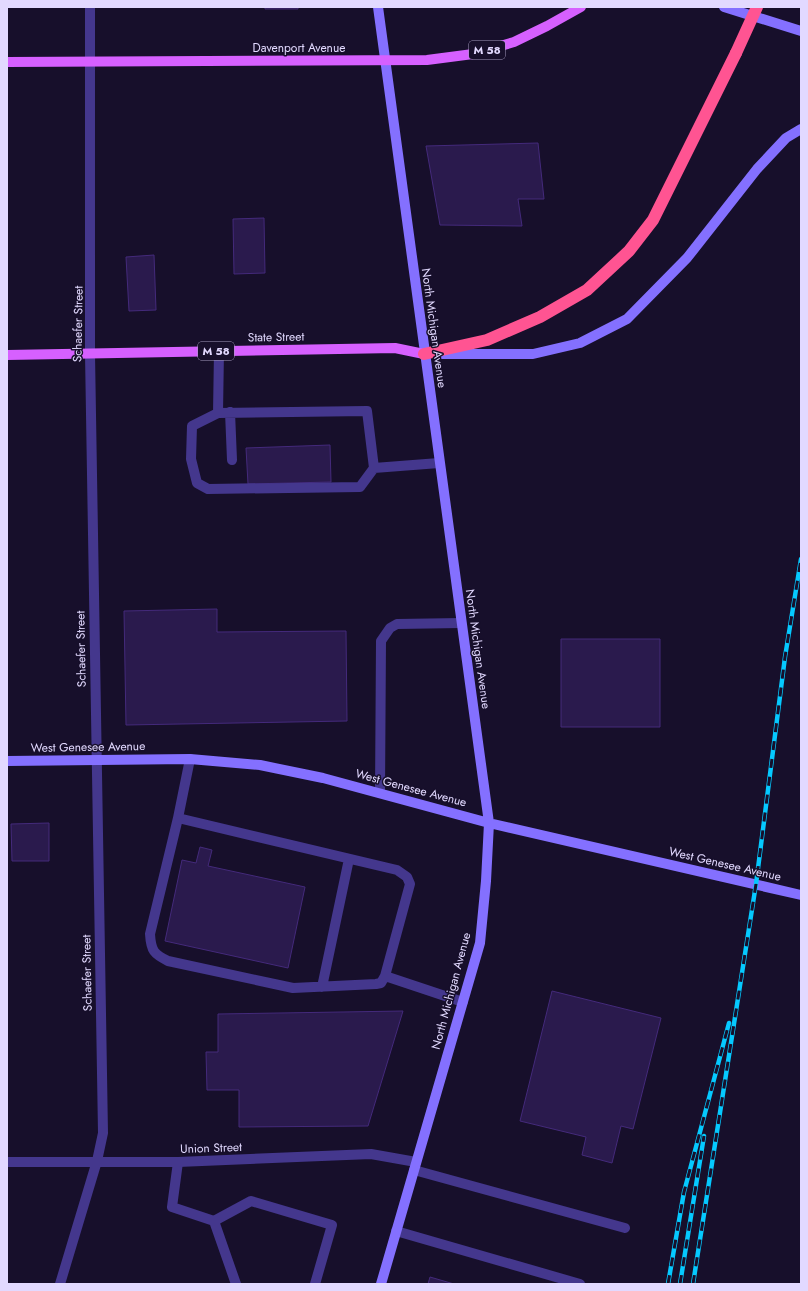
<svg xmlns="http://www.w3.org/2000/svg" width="808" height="1291" viewBox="0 0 808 1291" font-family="Jost,sans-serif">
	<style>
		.building { fill: #2a1a4d; stroke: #442a7b }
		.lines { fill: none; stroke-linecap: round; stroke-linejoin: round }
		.service { stroke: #44378d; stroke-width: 10 }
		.minor { stroke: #44378d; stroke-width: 10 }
		.secondary { stroke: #8470ff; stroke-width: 10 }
		.primary { stroke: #d660ff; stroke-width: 10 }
		.motorway { stroke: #ff5492; stroke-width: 12 }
		.rail-casing { stroke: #05c9ff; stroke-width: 4.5 }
		.rail { stroke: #170f2b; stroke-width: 3; stroke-dasharray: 9; stroke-linecap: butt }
		.motorway-bridge { stroke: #ff5492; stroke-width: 12 }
		.labels { text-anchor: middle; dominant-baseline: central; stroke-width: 3; stroke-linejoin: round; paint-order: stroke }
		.shield { fill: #170f2b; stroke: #a59cbf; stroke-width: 1 }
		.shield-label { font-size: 11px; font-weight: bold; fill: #e2d9ff }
		.street-label { font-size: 12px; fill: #e2d9ff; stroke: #170f2b }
	</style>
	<rect width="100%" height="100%" fill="#170f2b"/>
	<path class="building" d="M265 7H298V9H265Z
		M538 143 544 199H518L522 226 440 225 426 146Z
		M264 218 265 273 234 274 233 219Z
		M154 255 156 310 129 311 126 257Z
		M330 445 331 482 248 484 246 448Z
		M217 609V632L346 631 347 721 126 725 124 611Z
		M561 639H660V727H561Z
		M49 823V861H12L11 824Z
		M200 847 212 850 208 866 305 887 288 968 165 941 182 860 196 863Z
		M552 991 661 1018 633 1129 621 1126 612 1163 582 1155 586 1137 520 1121Z
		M403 1011 368 1126 239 1127V1090H207L206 1052H218V1014Z
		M430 1277 454 1284H428Z"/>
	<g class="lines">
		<path class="service" d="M219 351 218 413 367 411 374 468 439 463
			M230 412 232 460
			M218 413 192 426 191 459 197 483 208 489 360 487 374 468
			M190 759 178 818 397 870 407 877 410 884 385 976 463 1002
			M380 793 381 641 390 628 397 624 461 623
			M178 818 150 934C151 951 154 954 168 961L293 988 376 984 381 983 385 976
			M322 987 349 859
			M178 1162 172 1207 214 1221 251 1201 332 1225 315 1284
			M414 1170 625 1228
			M214 1221 236 1284
			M396 1231 580 1284"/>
		<path class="minor" d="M7 1162H178L371 1154 416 1162
			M60 1284 97 1161 103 1133 90 354V7"/>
		<path class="secondary" d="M378 7 489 823 486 881 480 943 381 1284
			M724 7 801 31
			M438 354H533L580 343 627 319 687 258 757 169 786 138 801 129
			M7 761 190 759 260 765 323 778 489 823 801 895"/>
		<path class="primary" d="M7 62 427 60 473 54 514 42 547 26 581 7
			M7 355 395 348 424 354"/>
		<path class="motorway" d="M424 354 487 340 540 317 587 290 629 251 653 220 736 53"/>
		<g class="rail-casing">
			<path id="rail" d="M668 1284 684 1192 729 1023
				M680 1284 704 1136
				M693 1284 756 884 785 657 801 559"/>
		</g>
		<use href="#rail" class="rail"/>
		<path class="motorway-bridge" d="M736 53 757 7"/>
	</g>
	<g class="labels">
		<g class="shield">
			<rect x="469" y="41" width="36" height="18" rx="3"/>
			<rect x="198" y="342" width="36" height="18" rx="3"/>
		</g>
		<g class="shield-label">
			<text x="487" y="50">M 58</text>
			<text x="216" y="351">M 58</text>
		</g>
		<g class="street-label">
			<text x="299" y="48">Davenport Avenue</text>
			<text transform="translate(78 324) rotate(-89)">Schaefer Street</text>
			<text transform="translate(434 328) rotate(82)">North Michigan Avenue</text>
			<text transform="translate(276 337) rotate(-1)">State Street</text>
			<text transform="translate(81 649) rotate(-91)">Schaefer Street</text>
			<text transform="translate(478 649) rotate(82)">North Michigan Avenue</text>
			<text transform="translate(88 747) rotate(-1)">West Genesee Avenue</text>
			<text transform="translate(411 788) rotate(15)">West Genesee Avenue</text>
			<text transform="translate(725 864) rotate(13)">West Genesee Avenue</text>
			<text transform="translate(87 973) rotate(-91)">Schaefer Street</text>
			<text transform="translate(451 991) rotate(-75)">North Michigan Avenue</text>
			<text transform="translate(211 1148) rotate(-2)">Union Street</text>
		</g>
	</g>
	<rect width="808" height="1291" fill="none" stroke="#e2d9ff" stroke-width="16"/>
</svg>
